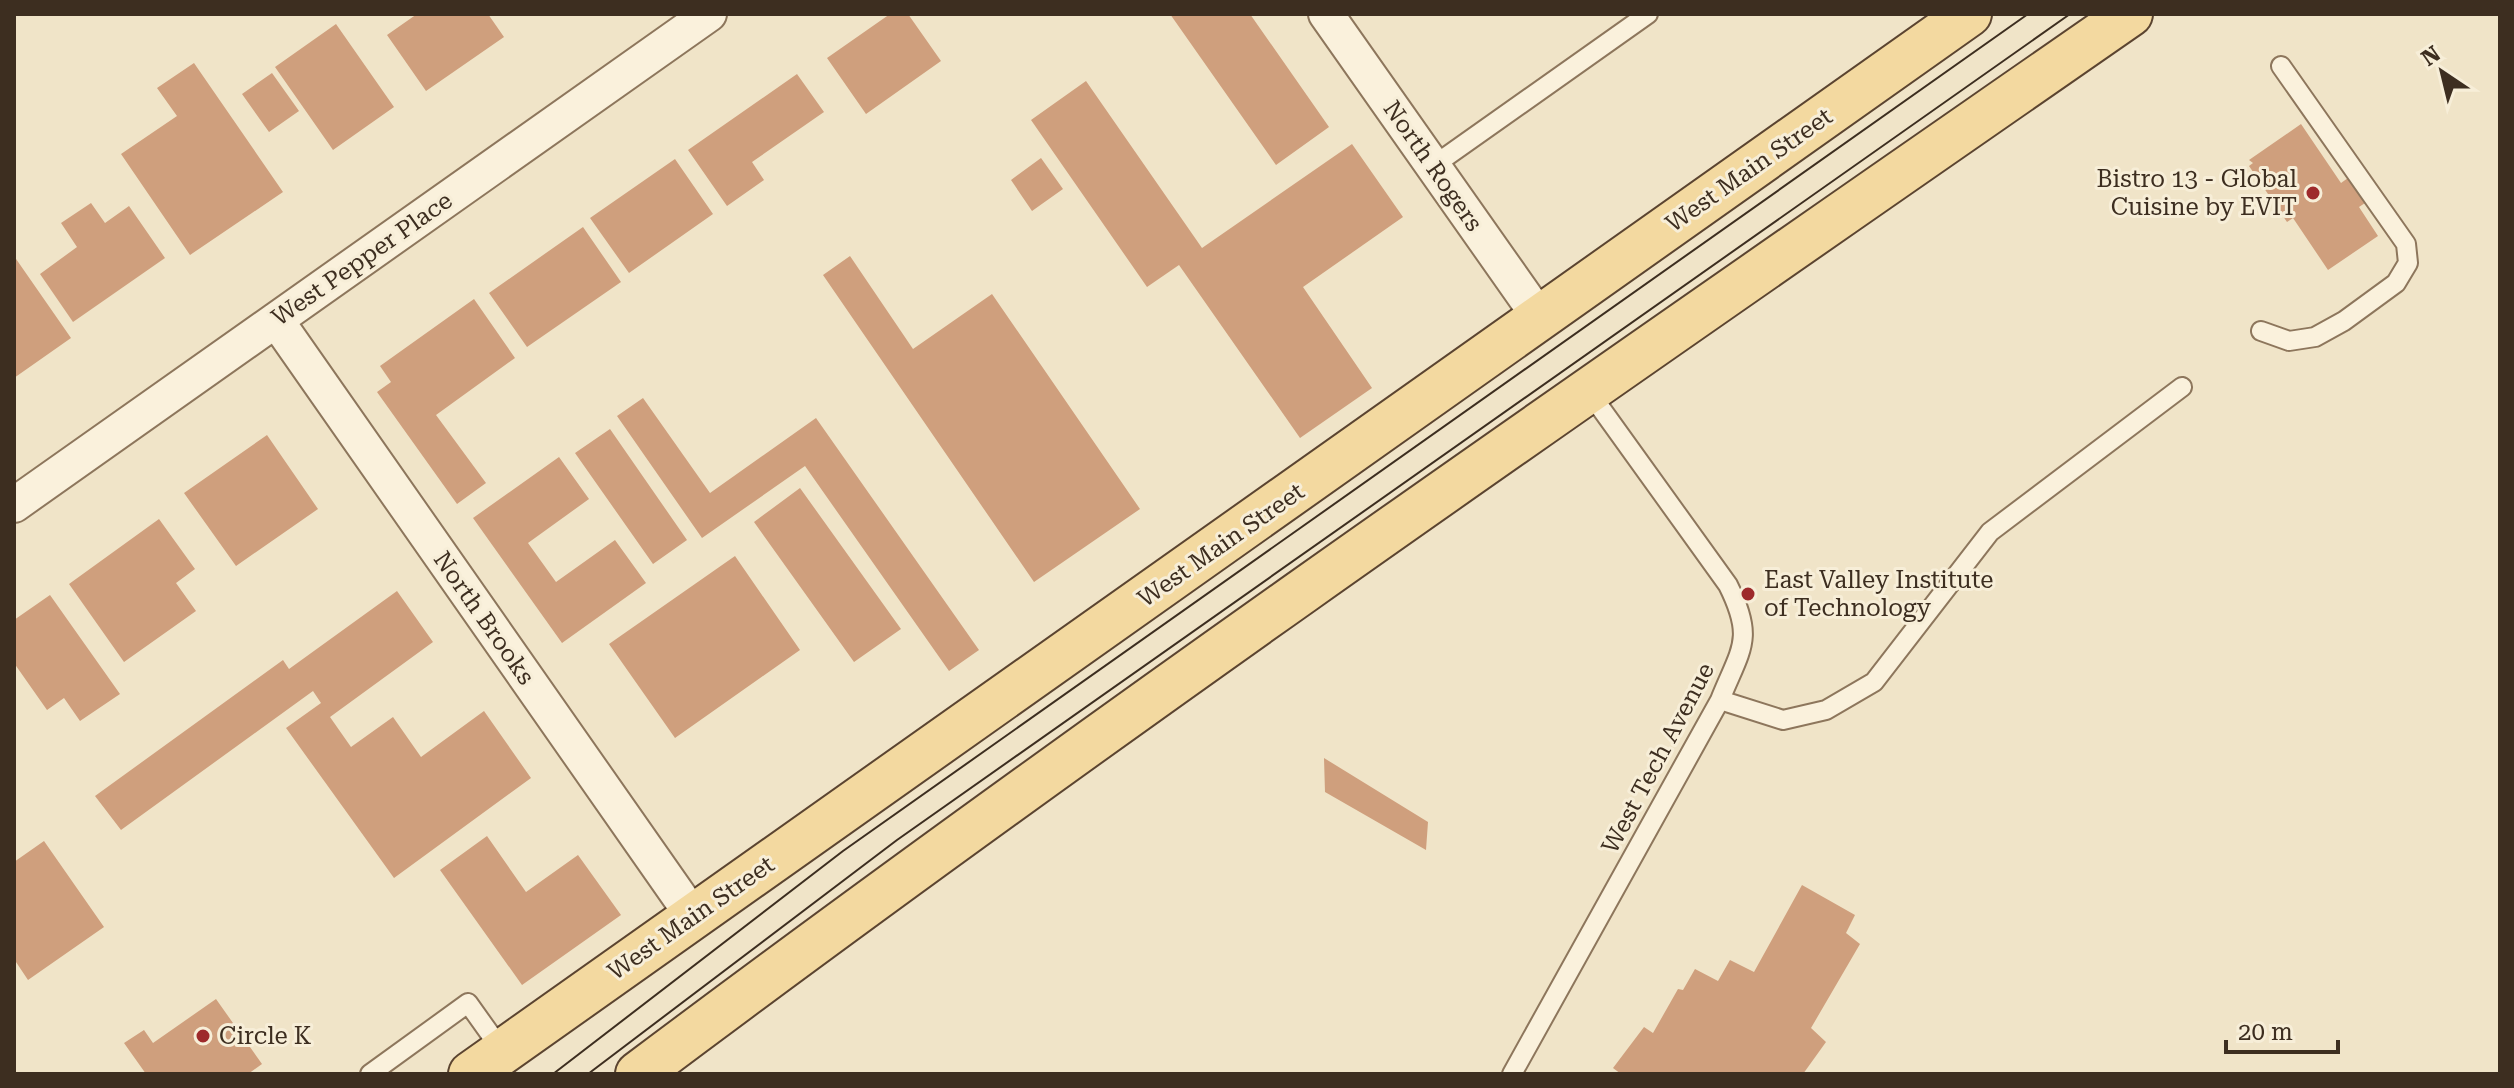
<svg xmlns="http://www.w3.org/2000/svg" width="2514" height="1088" viewBox="0 0 2514 1088" font-family="'Roboto Serif',serif">
	<style>
		.building { fill: #cf9f7d }
		.lines { fill: none; stroke-linecap: round; stroke-linejoin: round }
		.lane-casing { stroke: #8d765c; stroke-width: 22 }
		.street-casing { stroke: #8d765c; stroke-width: 38 }
		.primary-casing { stroke: #5b4430; stroke-width: 48 }
		.lane { stroke: #faf1dc; stroke-width: 18 }
		.street { stroke: #faf1dc; stroke-width: 34 }
		.primary { stroke: #f3d9a0; stroke-width: 44 }
		.tram { stroke: #3d2e20; stroke-width: 2 }
		.poi-dot { fill: #9e2a2b; stroke: #f7eed8; stroke-width: 3 }
		.labels { text-anchor: middle; dominant-baseline: central; stroke-width: 6; stroke-linejoin: round; paint-order: stroke }
		.street-label { font-size: 24px; fill: #3d2e20; stroke: #f7eed8 }
		.poi-label { font-size: 24px; fill: #3d2e20; stroke: #f7eed8; text-anchor: start }
	</style>
	<rect width="100%" height="100%" fill="#f0e4c8"/>
	<path class="building" d="M417 14H488L504 37 426 91 387 35Z
		M890 14H908L941 61 866 114 827 58Z
		M1170 14H1250L1329 127 1276 165Z
		M336 24 394 107 333 150 275 67Z
		M194 63 283 192 190 255 121 154 177 116 157 88Z
		M272 73 299 111 269 132 242 94Z
		M797 74 824 112 752 162 764 180 727 206 688 150Z
		M1086 81 1202 248 1352 144 1403 217 1303 287 1372 388 1300 438 1179 265 1147 287 1031 120Z
		M2301 124 2341 183 2348 178 2365 203 2359 207 2378 236 2328 270 2293 218 2287 222 2249 166 2253 163 2249 160Z
		M1041 158 1063 189 1032 211 1011 180Z
		M675 159 713 214 629 273 590 218Z
		M91 203 105 223 129 206 165 258 73 322 40 274 77 247 61 223Z
		M583 227 621 282 527 347 489 293Z
		M14 256 71 338 14 378Z
		M850 256 913 349 992 294 1140 509 1034 582 823 275Z
		M474 299 515 358 436 415 486 483 457 504 377 392 391 382 380 366Z
		M643 398 710 493 816 418 979 650 949 671 805 466 702 538 617 416Z
		M610 429 687 540 653 564 575 453Z
		M267 435 318 509 236 566 184 493Z
		M559 457 589 499 528 543 556 582 615 540 646 583 562 643 473 518Z
		M800 488 901 629 854 662 754 522Z
		M159 519 195 569 176 583 196 611 124 662 69 584Z
		M735 556 800 650 675 738 609 644Z
		M397 591 433 642 330 717 351 747 393 717 421 757 484 711 531 778 394 878 286 728 321 703 313 691 121 830 95 796 283 660 289 669Z
		M50 595 120 694 80 721 64 698 47 710 14 663V620Z
		M1324 758 1428 822 1426 850 1325 792Z
		M487 836 526 892 578 855 621 915 522 985 440 870Z
		M44 841 104 927 28 980 14 959V862Z
		M1802 885 1855 915 1846 933 1860 944 1811 1028 1826 1042 1803 1074H1621L1613 1068 1644 1027 1653 1033 1678 989 1683 990 1695 969 1718 981 1730 960 1754 972Z
		M216 999 262 1064 248 1074H146L124 1043 144 1030 153 1043Z"/>
	<g class="lines">
		<g class="lane-casing">
			<path id="lane" d="M1433 166 1648 14
				M2261 331 2289 341 2315 337 2344 321 2396 283 2408 263 2406 244 2281 66
				M1720 700 1783 720 1826 710 1874 682 1990 532 2182 387
				M370 1074 468 1003 503 1052
				M1512 1074 1720 700C1741 648 1755 639 1728 585L1587 389"/>
		</g>
		<g class="street-casing">
			<path id="street" d="M1326 14 1540 318
				M276 320 693 916
				M14 505 709 14"/>
		</g>
		<g class="primary-casing">
			<path id="primary" d="M471 1074 1969 14
				M638 1074C1126 708 1629 362 2130 14"/>
		</g>
		<use href="#lane" class="lane"/>
		<use href="#street" class="street"/>
		<use href="#primary" class="primary"/>
		<path class="tram" d="M553 1074 843 851 2028 14
			M588 1074 897 840 2070 14"/>
	</g>
	<g class="poi-dot">
		<circle cx="2313" cy="193" r="8"/>
		<circle cx="1748" cy="594" r="8"/>
		<circle cx="203" cy="1036" r="8"/>
	</g>
	<g class="labels">
		<g class="street-label">
			<text transform="translate(1433 166) rotate(55)">North Rogers</text>
			<text transform="translate(1749 170) rotate(-35)">West Main Street</text>
			<text transform="translate(362 259) rotate(-35)">West Pepper Place</text>
			<text transform="translate(1221 545) rotate(-35)">West Main Street</text>
			<text transform="translate(484 618) rotate(55)">North Brooks</text>
			<text transform="translate(1658 758) rotate(-62)">West Tech Avenue</text>
			<text transform="translate(691 918) rotate(-35)">West Main Street</text>
		</g>
		<g class="poi-label">
			<text x="2297" y="179" text-anchor="end">Bistro 13 - Global<tspan x="2297" dy="28">Cuisine by EVIT</tspan></text>
			<text x="1764" y="580">East Valley Institute<tspan x="1764" dy="28">of Technology</tspan></text>
			<text x="219" y="1036">Circle K</text>
		</g>
	</g>
	<rect width="2514" height="1088" fill="none" stroke="#3d2e20" stroke-width="32"/>
	<g transform="translate(2442 72) rotate(325)" stroke="#f7eed8" stroke-width="6" paint-order="stroke">
	<path d="M0-6L14 30L0 20L-14 30Z" fill="#3d2e20"/>
	<text y="-12" font-size="22" font-weight="bold" text-anchor="middle" fill="#3d2e20">N</text>
	</g>
	<path d="M2226 1040v12h112v-12" fill="none" stroke="#3d2e20" stroke-width="4"/>
	<text x="2238" y="1040" font-size="24" fill="#3d2e20" stroke="#f7eed8" stroke-width="6" paint-order="stroke">20 m</text>
</svg>
